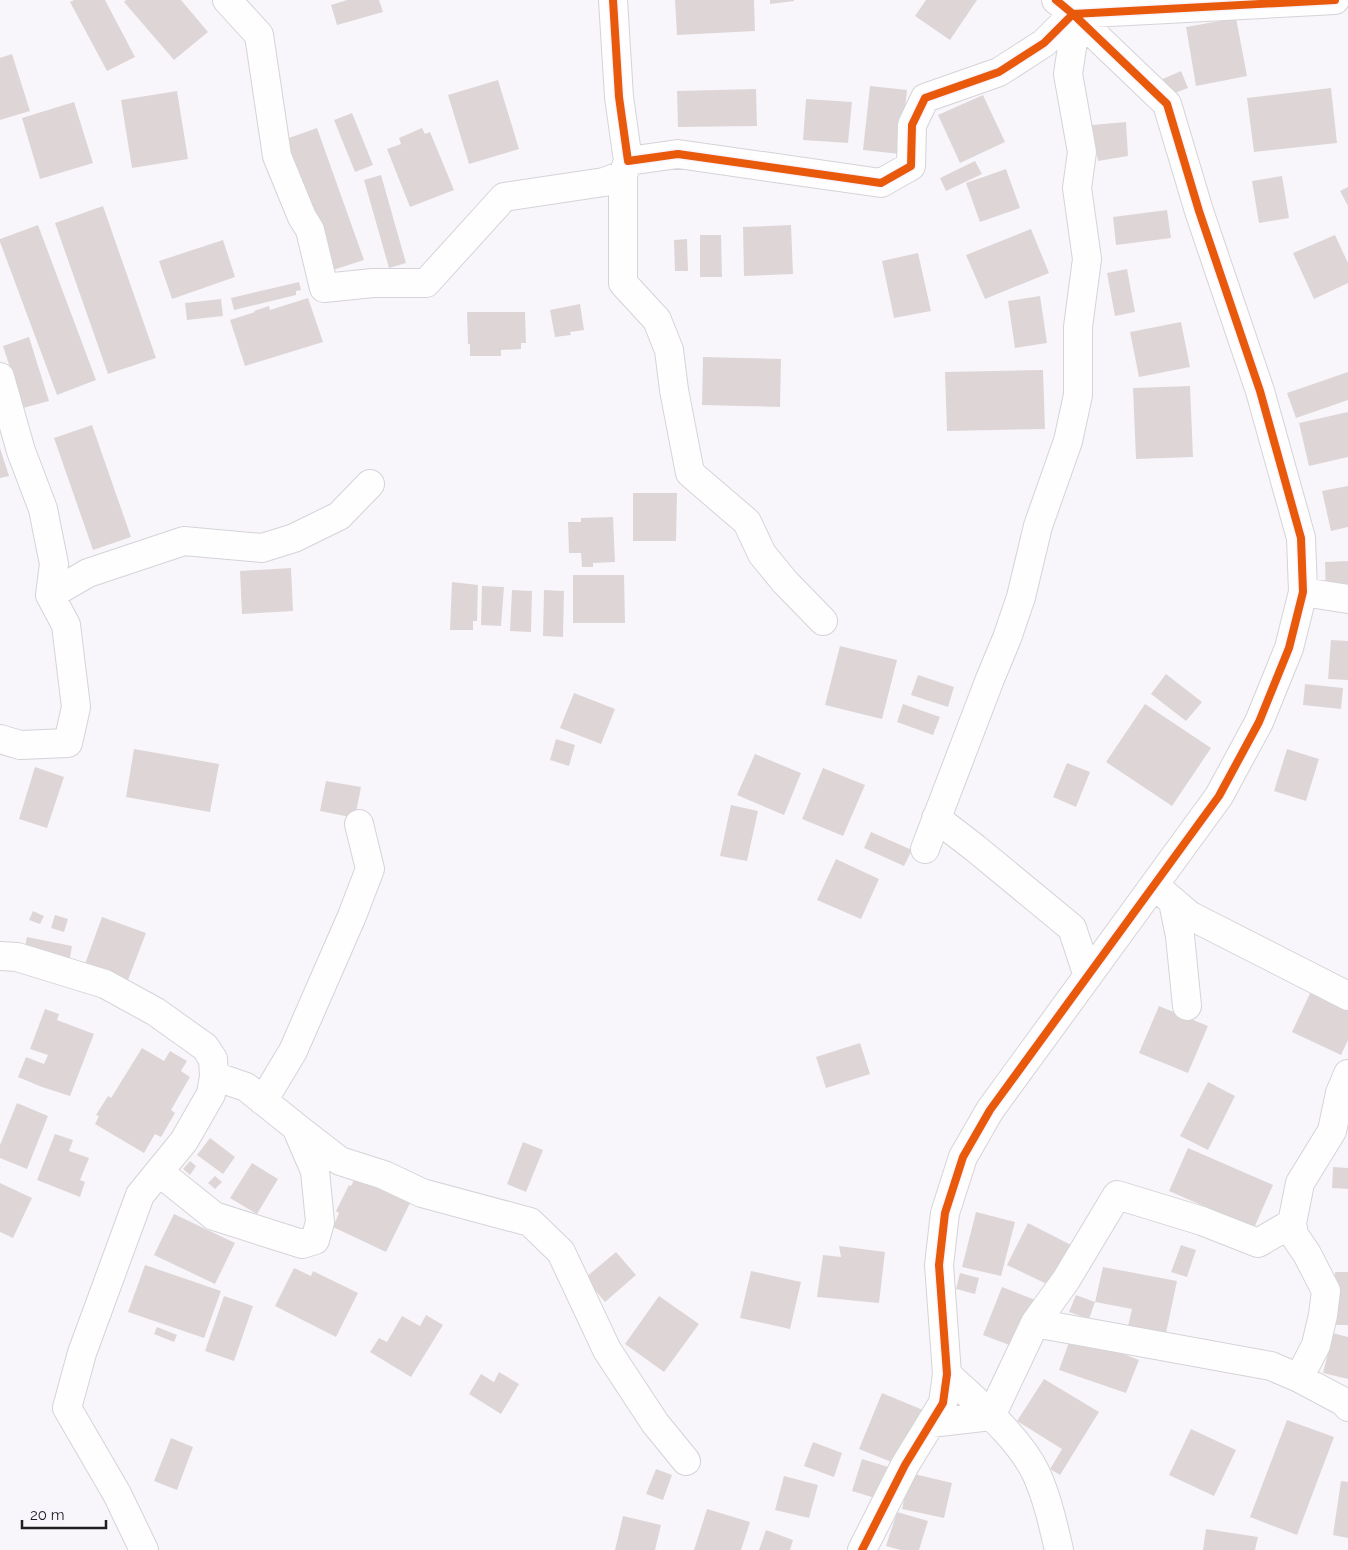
<svg xmlns="http://www.w3.org/2000/svg" width="1348" height="1550" viewBox="0 0 1348 1550" font-family="Raleway,sans-serif">
	<style>
		.building { fill: #ded6d6 }
		.lines { fill: none; stroke-linecap: round; stroke-linejoin: round }
		.minor-casing { stroke: #d5d3d7; stroke-width: 30 }
		.minor { stroke: #fefefe; stroke-width: 28 }
		.cycleway-casing { stroke: #f8f4fd; stroke-width: 11 }
		.cycleway { stroke: #e8590c; stroke-width: 8 }
	</style>
	<rect width="100%" height="100%" fill="#f8f6fb"/>
	<path class="building" d="M74 0H105L135 57 107 71 70 2Z
		M126 0H181L208 32 174 60 124 2Z
		M347 0H379L383 12 337 25 331 5Z
		M675 0H754L755 31 677 35Z
		M770 0H794V1L770 4Z
		M926 0H977L950 40 915 16Z
		M1236 18 1247 76 1196 86 1186 27Z
		M12 54 30 111 0 120V58Z
		M1181 71 1188 88 1164 97 1158 81Z
		M498 80 519 149 469 164 448 95Z
		M870 86 907 90 900 154 863 150Z
		M1331 88 1337 143 1254 152 1247 98Z
		M756 89 757 126 678 127 677 91Z
		M177 91 188 159 132 168 121 100Z
		M983 95 1005 142 960 163 938 115Z
		M806 99 852 102 848 143 803 140Z
		M74 102 93 163 40 179 22 118Z
		M352 113 373 165 355 172 334 120Z
		M1126 122 1128 156 1098 161 1092 125Z
		M317 128 364 260 333 270 286 139Z
		M422 128 425 134 430 132 454 190 410 207 387 149 401 144 399 138Z
		M975 161 982 174 946 191 940 178Z
		M1006 169 1020 208 980 222 966 183Z
		M381 175 406 263 389 268 364 180Z
		M1282 176 1289 218 1259 223 1252 181Z
		M1348 187V206L1340 191Z
		M103 206 156 358 108 374 55 223Z
		M1167 210 1171 238 1116 245 1113 217Z
		M38 225 96 380 57 395 0 242V239Z
		M791 225 793 274 744 276 743 227Z
		M1031 229 1049 273 985 299 966 255Z
		M700 235H721L722 277H700Z
		M1335 235 1348 263V283L1314 299 1293 253Z
		M687 239 688 271H675L674 240Z
		M223 240 235 277 172 299 159 261Z
		M918 253 931 311 894 318 882 261Z
		M1127 269 1135 312 1115 316 1107 273Z
		M299 282 301 290 296 291V295L234 310 231 298Z
		M1040 296 1047 343 1015 348 1008 301Z
		M308 298 323 342 245 366 230 320 255 312 254 311 269 306 270 310Z
		M221 299 223 316 187 320 185 303Z
		M580 304 584 330 570 332 571 335 555 337 550 310Z
		M467 312H525L526 343H521V349L501 350V356H470V344H468Z
		M1181 322 1190 367 1139 377 1130 332Z
		M29 337 49 401 23 408 3 346Z
		M703 357 781 359 780 407 702 405Z
		M1043 370 1045 429 947 431 945 372Z
		M1348 372V400L1296 418 1287 393Z
		M1190 386 1193 457 1136 459 1133 388Z
		M1348 412V457L1309 466 1299 423Z
		M92 425 131 537 93 550 54 438Z
		M0 448 9 476 0 478Z
		M1348 486V527L1331 531 1322 491Z
		M633 493H677L676 541H633Z
		M613 517 615 562 593 563V567H582L581 553H569L568 522H581V518Z
		M1348 561V594L1326 595 1325 562Z
		M291 568 293 611 242 614 240 571Z
		M573 575H624L625 623H573Z
		M452 582 478 585 477 621H473V630H450Z
		M482 586 504 587 501 626 481 625Z
		M512 590 532 591 531 632 510 631Z
		M544 590 564 591 563 637 543 636Z
		M1331 640 1348 641V680L1328 679Z
		M840 646 897 660 882 719 825 705Z
		M1166 674 1202 702 1186 721 1151 694Z
		M918 675 954 687 948 707 911 695Z
		M1305 684 1343 688 1341 709 1303 705Z
		M574 693 615 709 601 744 560 728Z
		M903 704 940 717 933 735 897 722Z
		M1145 704 1211 748 1172 806 1106 762Z
		M556 739 575 745 569 766 550 760Z
		M134 749 219 764 210 812 126 797Z
		M1287 749 1319 759 1306 801 1274 791Z
		M755 754 801 773 784 815 737 795Z
		M1067 763 1090 772 1076 807 1053 797Z
		M35 767 64 777 47 828 19 819Z
		M823 768 865 785 843 836 802 819Z
		M326 781 361 787 355 818 320 811Z
		M731 805 758 811 747 861 720 856Z
		M871 832 912 850 904 866 864 848Z
		M836 859 879 879 861 919 817 900Z
		M33 911 44 916 40 924 29 920Z
		M55 915 68 919 64 932 51 928Z
		M102 917 146 933 128 980 85 964Z
		M27 937 72 946 69 963 23 954Z
		M1313 987 1348 1002V1040L1341 1055 1292 1032Z
		M1159 1006 1208 1026 1188 1073 1139 1053Z
		M45 1009 59 1014 57 1020 94 1034 70 1096 42 1087 18 1077 26 1057 44 1064 48 1055 30 1049Z
		M860 1043 870 1074 826 1088 816 1057Z
		M142 1048 164 1061 170 1051 187 1061 181 1071 190 1077 171 1110 175 1113 161 1137 155 1134 144 1153 95 1124 99 1116 96 1115 108 1096 111 1098Z
		M1208 1082 1235 1096 1208 1150 1180 1136Z
		M17 1103 48 1116 27 1169 0 1158V1145Z
		M55 1134 73 1140 69 1151 89 1158 80 1180 85 1182 80 1197 37 1180Z
		M210 1138 235 1157 223 1174 197 1155Z
		M523 1142 543 1150 526 1192 507 1184Z
		M1188 1148 1273 1185 1254 1228 1169 1191Z
		M190 1161 196 1166 190 1175 183 1169Z
		M252 1163 278 1179 257 1214 230 1198Z
		M1333 1167 1348 1168V1189L1332 1188Z
		M358 1173 412 1199 386 1252 333 1227 339 1213 336 1211 349 1185 351 1186Z
		M215 1176 222 1182 215 1189 208 1183Z
		M0 1183 32 1198 13 1238 0 1232Z
		M976 1212 1015 1222 1001 1276 962 1267Z
		M174 1214 235 1243 215 1284 154 1255Z
		M1028 1223 1073 1246 1053 1287 1007 1265Z
		M1181 1245 1196 1250 1187 1277 1171 1272Z
		M839 1246 885 1252 879 1303 817 1297 823 1255 841 1257Z
		M616 1252 636 1275 605 1302 585 1278Z
		M145 1265 221 1291 204 1338 128 1312Z
		M1103 1267 1177 1281 1165 1338 1127 1330 1132 1309 1095 1302Z
		M294 1268 311 1276 313 1271 358 1293 336 1337 275 1306Z
		M751 1271 801 1282 790 1329 740 1318Z
		M1335 1272H1348V1325H1333Z
		M960 1273 979 1278 975 1294 956 1289Z
		M1002 1287 1038 1301 1020 1349 983 1335Z
		M1076 1295 1095 1302 1089 1319 1069 1312Z
		M224 1296 253 1306 234 1361 205 1351Z
		M659 1296 699 1324 664 1372 625 1344Z
		M426 1315 443 1325 411 1377 370 1352 379 1338 387 1342 402 1316 420 1326Z
		M157 1327 177 1335 174 1342 154 1334Z
		M1333 1333 1348 1337V1379L1323 1373Z
		M1072 1334 1139 1360 1126 1393 1059 1370Z
		M499 1372 519 1384 501 1414 469 1394 481 1374 494 1382Z
		M1044 1379 1099 1412 1060 1475 1050 1469 1062 1449 1017 1421Z
		M882 1393 923 1410 899 1465 859 1449Z
		M1287 1420 1334 1437 1297 1535 1250 1517Z
		M1191 1429 1236 1450 1214 1496 1169 1475Z
		M171 1438 193 1447 177 1490 154 1481Z
		M813 1442 842 1453 834 1477 804 1466Z
		M862 1459 895 1469 885 1501 852 1491Z
		M656 1469 672 1475 663 1500 646 1494Z
		M910 1473 952 1483 944 1518 902 1509Z
		M784 1476 818 1485 809 1518 775 1510Z
		M1341 1481 1348 1482V1538L1333 1535Z
		M707 1509 750 1522 741 1550H694Z
		M897 1512 928 1521 919 1550H901L886 1546Z
		M623 1516 661 1525 655 1550H615Z
		M1206 1529 1258 1537 1255 1550H1203Z
		M766 1530 793 1540 790 1550H759Z"/>
	<g class="lines">
		<g class="minor-casing">
			<path id="minor" d="M227 0 259 35 277 156 302 217 310 230 324 288 373 283H426L504 197 604 182 623 175 628 161
				M613 0 619 97 628 161 678 154 881 183 911 166 912 125 925 98 999 72 1044 43 1073 14 1335 0
				M623 175V283L657 320 669 350 674 390 690 473 747 522 762 554 785 582 823 621
				M0 377 21 451 43 509 54 564 50 595 66 625 76 707 68 743 20 745 0 739
				M1303 592 1348 599
				M50 595 88 573 184 541 262 548 294 538 339 516 370 484
				M936 818 975 848 1072 928 1088 976
				M925 849 990 679 1007 638 1021 597 1038 526 1068 441 1078 395V327L1087 259 1077 188 1082 152 1068 74 1073 41V14
				M1154 885 1189 915 1348 996
				M1173 902 1180 936 1187 1006
				M0 956 17 957 105 984 156 1012 205 1047 213 1059 214 1076 211 1094 184 1141 140 1195 82 1353 67 1408 117 1494 144 1550
				M263 1101 293 1051 352 916 370 869 359 824
				M296 1127 340 1161 384 1175 422 1193 530 1222 561 1252 607 1350 655 1423 686 1461
				M159 1172 214 1216 302 1244 315 1240 320 1222 315 1171 296 1127 246 1087 214 1076
				M1035 1323 1271 1366 1299 1378 1316 1345 1323 1315 1326 1291 1307 1254 1294 1235 1292 1223
				M947 1374C976 1402 1018 1436 1036 1473 1047 1497 1053 1524 1059 1550
				M1299 1378 1344 1402 1348 1407
				M931 1423 991 1416 1035 1323 1066 1280 1117 1195 1202 1221 1258 1243 1292 1223 1300 1183 1332 1131 1340 1093 1348 1074
				M862 1550 905 1465 943 1403 947 1374 939 1265 945 1213 963 1157 990 1110 1219 796 1259 722 1289 648 1303 592 1301 538 1260 391 1199 211 1167 104 1073 14 1056 0"/>
		</g>
		<use href="#minor" class="minor"/>
		<g class="cycleway-casing">
			<path id="cycleway" d="M613 0 619 97 628 161 678 154 881 183 911 166 912 125 925 98 999 72 1044 43 1073 14 1335 0
				M862 1550 905 1465 943 1403 947 1374 939 1265 945 1213 963 1157 990 1110 1219 796 1259 722 1289 648 1303 592 1301 538 1260 391 1199 211 1167 104 1073 14 1056 0"/>
		</g>
		<use href="#cycleway" class="cycleway"/>
	</g>
	<path d="M22 1520v8h84v-8" fill="none" stroke="#201e21" stroke-width="2.5"/>
	<text x="30" y="1520" font-size="15" fill="#201e21" stroke="#f8f4fd" stroke-width="4" paint-order="stroke">20 m</text>
</svg>
